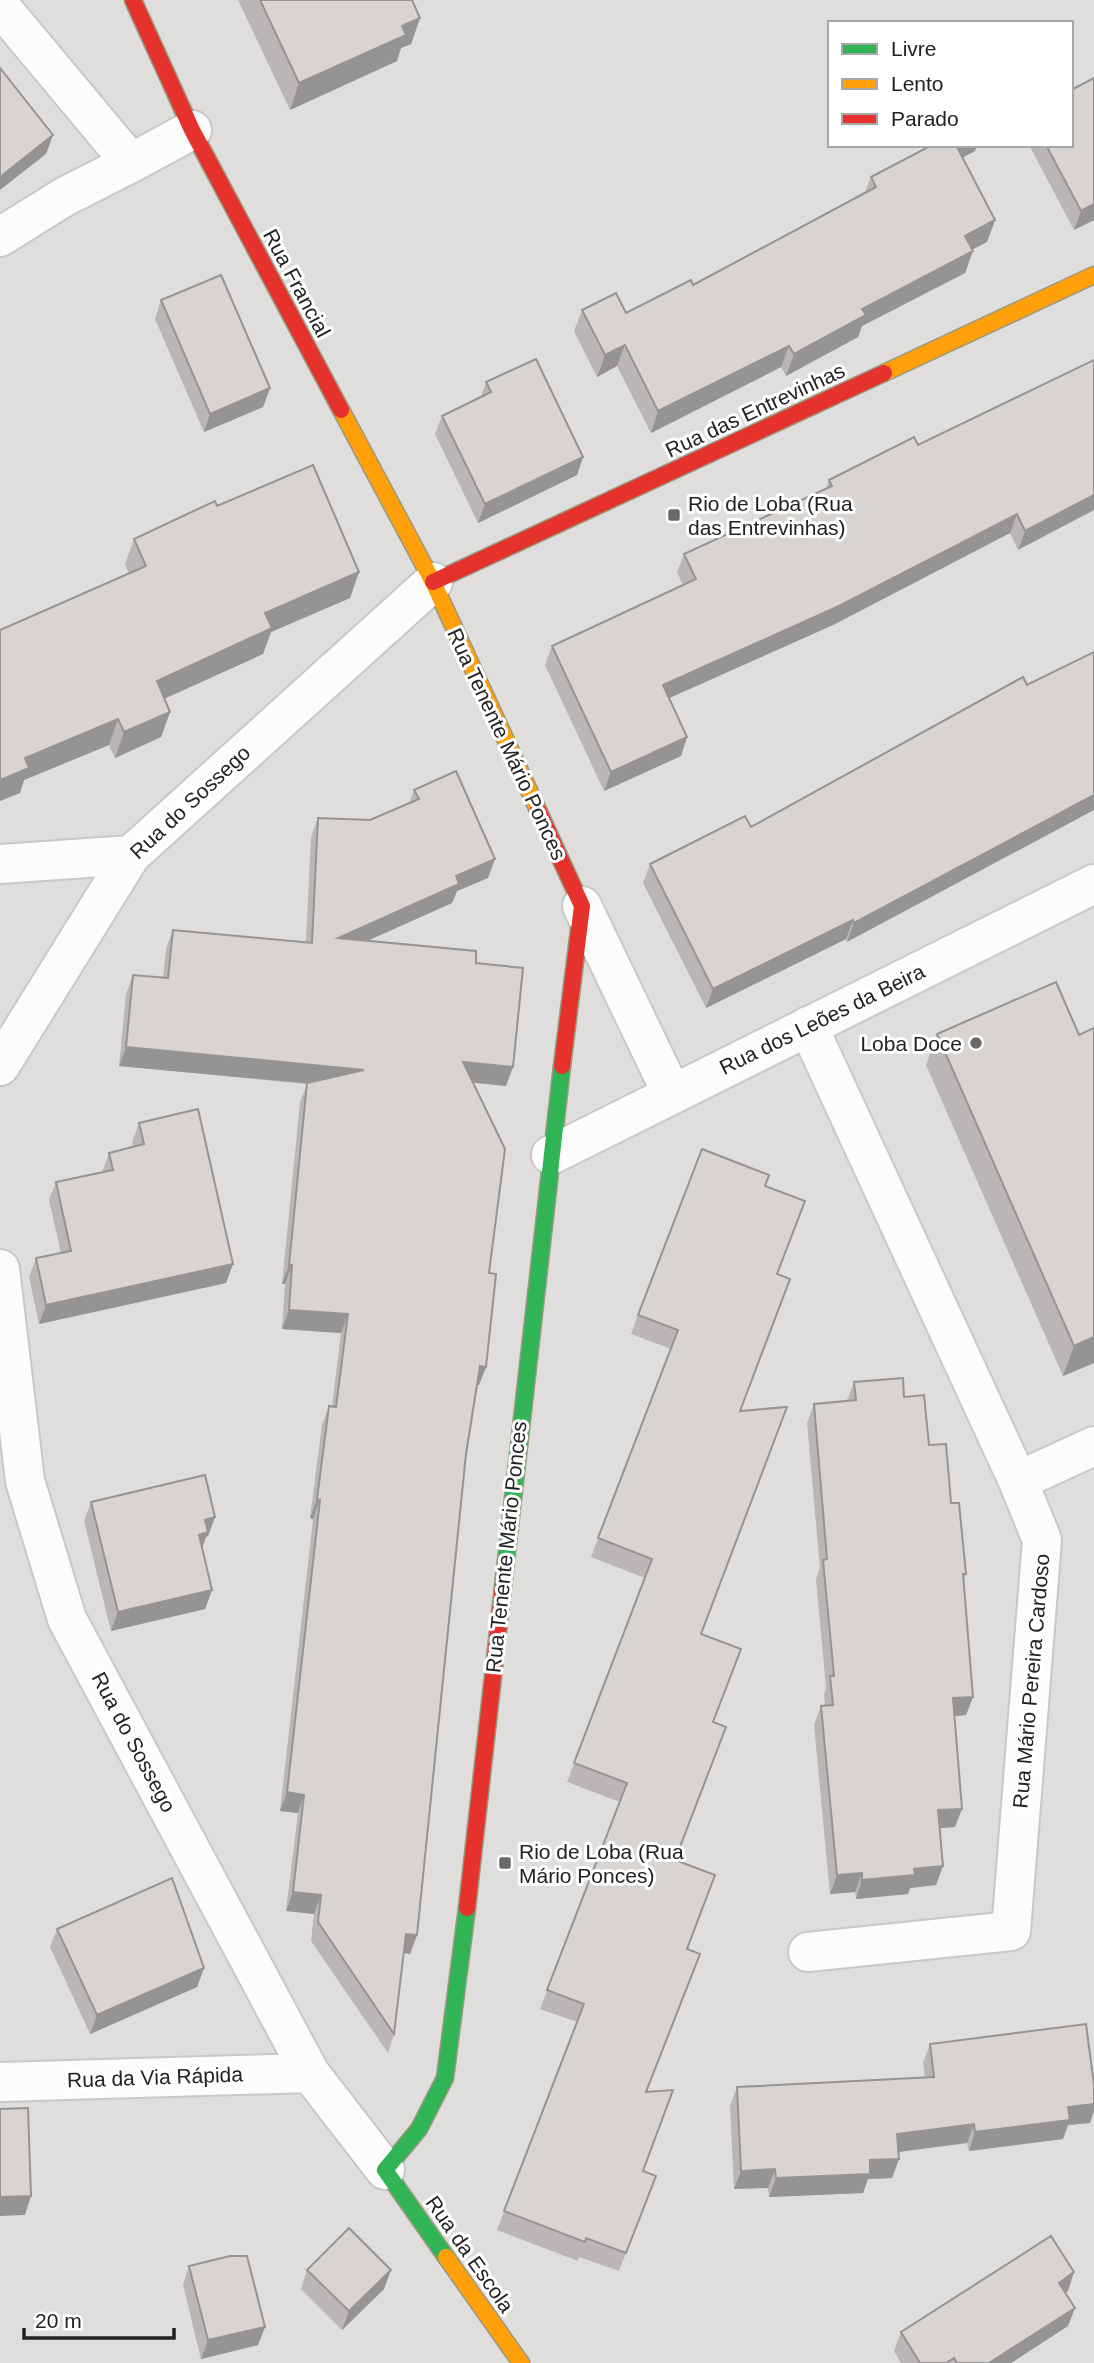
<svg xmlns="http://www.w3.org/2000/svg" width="1094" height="2363" viewBox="0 0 1094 2363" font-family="Arial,sans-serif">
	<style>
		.residential { fill: #dfdedc; fill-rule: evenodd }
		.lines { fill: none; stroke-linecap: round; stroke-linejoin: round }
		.street-casing { stroke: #c9c8c7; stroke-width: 42 }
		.fast-casing { stroke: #999a82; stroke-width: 19 }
		.slow-casing { stroke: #999a82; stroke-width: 19 }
		.jam-casing { stroke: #999a82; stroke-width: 19 }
		.street { stroke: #fdfcfc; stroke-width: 38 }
		.fast { stroke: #30b455; stroke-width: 16 }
		.slow { stroke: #ff9f0a; stroke-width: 16 }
		.jam { stroke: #e5322d; stroke-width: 16 }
		.wall { fill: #b9b6b5 }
		.shaded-wall { fill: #969493 }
		.building { fill: #d7d4d2; stroke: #969493; stroke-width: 2 }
		.poi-dot { fill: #6a6968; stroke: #fff; stroke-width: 2.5 }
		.labels { text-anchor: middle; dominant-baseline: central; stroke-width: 6; stroke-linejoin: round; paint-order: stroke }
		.street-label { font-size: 21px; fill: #222; stroke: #fff }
		.poi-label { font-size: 21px; fill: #222; stroke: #fff; text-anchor: start }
	</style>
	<rect width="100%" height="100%" fill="#f0eeeb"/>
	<path class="residential" d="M0 0H1094V2363H0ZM830 23H1071V145H830Z"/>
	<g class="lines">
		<g class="street-casing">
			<path id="street" d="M0 6 131 163 192 130
				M0 237 64 197 131 163
				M0 864 131 855
				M582 906 672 1094
				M0 1066 131 855 433 582
				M551 1155 1094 884
				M0 1269 25 1481 67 1619 310 2073 385 2170
				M1018 1481 1094 1446
				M808 1952 1011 1931 1042 1540 1018 1481 808 1026
				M0 2082 310 2073"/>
		</g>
		<g class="fast-casing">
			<path id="fast" d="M504 1578 562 1066
				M446 2257 385 2170 419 2129 445 2078 467 1908"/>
		</g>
		<g class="slow-casing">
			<path id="slow" d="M884 373 1094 275
				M341 410 433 582 538 810
				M446 2257 521 2363"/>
		</g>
		<g class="jam-casing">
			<path id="jam" d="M133 0 192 130 341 410
				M433 582 884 373
				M538 810 582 906 562 1066
				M467 1908 504 1578"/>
		</g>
		<use href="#street" class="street"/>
		<use href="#fast" class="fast"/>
		<use href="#slow" class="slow"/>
		<use href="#jam" class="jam"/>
	</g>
	<path class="wall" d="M238 0H412L420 18 411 44 401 48 397 61 290 110Z
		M923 145H977L975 151 963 157 995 220 987 242 972 250 965 273 862 326 858 337 786 376 781 367 651 433 617 366 597 377 574 331 582 310 626 313 693 285 865 192 871 177 925 149Z
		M1029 145H1071L1094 220 1074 230Z
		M161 300 270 388 263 407 204 432 155 319Z
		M1094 360 1018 550 1010 533 833 625 669 698 687 737 681 756 604 791 545 665 552 646 683 585 677 572 684 554 826 489 829 480 918 445Z
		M486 382 583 457 577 475 478 523 435 434 442 416 481 397Z
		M217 506 359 572 350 598 271 632 263 654 164 699 170 712 161 737 115 758 109 745 24 780 20 793 0 801V630L129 574 125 564 134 539Z
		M1023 677 847 942 846 939 706 1008 643 883 650 864 751 827Z
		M414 790 488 878 457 891 452 903 367 941 476 963 506 1086 473 1082 489 1273 486 1367 479 1385H477L466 1454 417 1935 410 1954 404 1953 394 2034 388 2053 311 1941 314 1914 286 1911 298 1813 280 1811 313 1519 310 1518 322 1425 329 1406H332L341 1333 282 1329 285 1284H282L300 1102 307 1084 119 1066 126 994 133 975 163 978 166 949 173 930 306 942 311 837 318 818 370 820 409 803Z
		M937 1034 1094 1363 1063 1376 926 1065Z
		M139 1123 233 1264 226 1283 39 1324 29 1277 36 1258 61 1253 49 1200 56 1182 102 1172 109 1153 133 1147 132 1142Z
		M765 1186 778 1274 740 1411 701 1634 714 1722 675 1860 687 1949 647 2092 643 2171 656 2176 619 2271 579 2257 578 2261 497 2230 577 2022 540 2009 620 1802 567 1782 645 1578 591 1557 671 1349 631 1334 638 1315Z
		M854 1382 904 1397 929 1445 951 1503 966 1574 963 1581 973 1697 966 1715 955 1716V1827L940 1828 943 1866 936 1885 910 1888 908 1894 856 1899 855 1892 830 1894 814 1725 821 1706H825L824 1695 826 1688 816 1579 820 1568 807 1423 814 1404 847 1401Z
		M91 1502 215 1517 208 1536 206 1537 202 1548 212 1590 205 1609 111 1631 84 1521Z
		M57 1929 204 1968 197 1987 90 2034 50 1947Z
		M930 2044 1090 2123 1068 2125 1063 2139 969 2151 967 2143 898 2152 899 2159 892 2178 868 2179 863 2193 769 2197 768 2188 734 2189 730 2106 737 2087 925 2077 923 2063Z
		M189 2266 265 2327 258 2345 201 2359 183 2285Z
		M307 2270 384 2289 342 2330 301 2289Z
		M1068 2291 1065 2293 1068 2326 1011 2363H901L894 2351 901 2332Z"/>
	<path class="shaded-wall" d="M420 18 411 44 401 48 397 61 290 110 299 83 402 26Z
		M53 135 46 154 0 190V177Z
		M955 145H977L975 151 948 165Z
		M1094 204V220L1074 230 1081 211Z
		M995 220 987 242 957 257 965 236Z
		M973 251 965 273 862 326 858 337 786 376 794 354 862 309Z
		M625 345 617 366 597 377 605 355Z
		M789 346 781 367 651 433 658 411Z
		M270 388 263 407 204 432 210 414Z
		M583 457 577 475 478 523 485 504Z
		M1094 495V510L1018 550 1025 531Z
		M1017 514 1010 533 833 625 656 704 663 685Z
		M359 572 350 598 271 632 263 654 148 706 157 681 265 613Z
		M170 712 161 737 115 758 124 732Z
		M118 719 109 745 24 780 20 793 0 801V780L25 758Z
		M687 737 681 756 604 791 611 772Z
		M1094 795V810L847 942 854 923Z
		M495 859 488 878 457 891 452 903 331 957 338 938 456 876Z
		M853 920 846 939 706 1008 713 989Z
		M126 1047 364 1070 357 1088 119 1066Z
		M463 1062 513 1067 506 1086 456 1081Z
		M233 1264 226 1283 39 1324 46 1305Z
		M289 1265H292L285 1284H282Z
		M289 1310 348 1314 341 1333 282 1329Z
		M1094 1337V1363L1063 1376 1074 1346Z
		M480 1366 486 1367 479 1385H473Z
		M317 1499 320 1500 313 1519 310 1518Z
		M215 1517 208 1536 206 1537 201 1551 192 1554 205 1520Z
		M212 1590 205 1609 111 1631 118 1612Z
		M973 1697 966 1715 946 1717 953 1698Z
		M287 1792 304 1795 298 1813 280 1811Z
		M962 1809 955 1827 931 1829 938 1810Z
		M943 1866 936 1885 910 1888 908 1894 856 1899 862 1880 914 1869Z
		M862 1873 855 1892 830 1894 837 1875Z
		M293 1892 321 1895 314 1914 286 1911Z
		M406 1934 417 1935 410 1954 400 1952Z
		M204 1968 197 1987 90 2034 97 2015Z
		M1094 2104V2111L1090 2123 1068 2125 1063 2139 969 2151 975 2132 1068 2107Z
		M974 2124 967 2143 890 2153 897 2134Z
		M899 2159 892 2178 868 2179 863 2193 769 2197 776 2178 870 2160Z
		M775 2169 768 2188 734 2189 741 2171Z
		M31 2196 25 2215 0 2216V2197Z
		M391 2270 384 2289 342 2330 349 2311Z
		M1074 2272 1068 2291 1052 2302 1059 2283Z
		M1075 2308 1068 2326 1011 2363H989Z
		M265 2327 258 2345 201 2359 208 2340Z"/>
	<path class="building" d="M260 0H412L420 18 402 26 406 35 299 83Z
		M0 68 53 135 0 177Z
		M1094 78V204L1081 211 1046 145H1071V90Z
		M932 145H956L995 220 965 236 973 251 862 309 866 315 794 354 789 346 658 411 625 345 605 355 582 310 616 293 626 313 691 280 693 285 876 187 871 177Z
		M221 275 270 388 210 414 161 300Z
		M536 359 583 457 485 504 442 416 491 392 486 382Z
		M1094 360V495L1025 531 1017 514 839 606 663 685 687 737 611 772 552 646 696 579 684 554 832 486 829 480 914 437 918 445Z
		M313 465 359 572 265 613 272 628 157 681 170 712 124 732 118 719 25 758 29 768 0 780V630L146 566 134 539 215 501 217 506Z
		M1094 652V795L854 923 853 920 713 989 650 864 745 816 751 827 1023 677 1027 685Z
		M456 771 495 859 456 876 459 884 338 938 476 951V963L523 968 513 1067 463 1062 505 1149 489 1273 496 1274 486 1367 480 1366 466 1454 417 1935 406 1934 394 2034 318 1922 321 1895 293 1892 304 1795 287 1792 320 1500 317 1499 329 1406 336 1407 348 1314 289 1310 292 1265H289L307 1083 364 1070 126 1047 133 975 168 978 173 930 312 943 318 818 370 820 419 799 414 790Z
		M1056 982 1079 1035 1094 1028V1337L1074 1346 937 1034Z
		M198 1109 233 1264 46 1305 36 1258 71 1251 56 1182 113 1170 109 1153 144 1144 139 1123Z
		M702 1149 769 1175 765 1186 805 1201 777 1274 790 1279 740 1411 787 1407 701 1634 741 1649 713 1722 726 1727 675 1860 715 1875 687 1949 700 1954 646 2092 673 2090 643 2171 656 2176 626 2253 586 2238 585 2242 504 2211 584 2004 547 1990 627 1783 574 1763 652 1559 598 1538 678 1330 638 1315Z
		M903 1378 904 1397 924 1395 929 1445 946 1444 951 1503H959L966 1574H963L973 1697 953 1698 962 1809 938 1810 943 1866 914 1869 915 1875 862 1880V1873L837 1875 821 1706 833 1705 830 1676H834L823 1560 827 1559 814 1404 856 1400 854 1382Z
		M205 1475 215 1517 205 1520 208 1532 199 1535 212 1590 118 1612 91 1502Z
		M172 1878 204 1968 97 2015 57 1929Z
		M1086 2024 1094 2085V2104L1068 2107 1070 2120 975 2132 974 2124 897 2134 899 2159 870 2160V2174L776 2178 775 2169 741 2171 737 2087 934 2077 930 2044Z
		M28 2108 31 2196 0 2197V2109Z
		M349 2228 391 2270 349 2311 307 2270Z
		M1051 2236 1074 2272 1059 2283 1075 2308 989 2363H957L954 2358 946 2363H920L901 2332Z
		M230 2256H247L265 2327 208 2340 189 2266Z"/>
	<g class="poi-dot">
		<rect x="667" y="508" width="14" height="14" rx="3.5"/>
		<circle cx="976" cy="1043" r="7"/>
		<rect x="498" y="1856" width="14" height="14" rx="3.5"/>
	</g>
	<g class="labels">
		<g class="street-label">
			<text transform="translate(297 283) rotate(62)">Rua Francial</text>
			<text transform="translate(755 410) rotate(-25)">Rua das Entrevinhas</text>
			<text transform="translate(507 744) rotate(65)">Rua Tenente Mário Ponces</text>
			<text transform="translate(190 802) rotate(-43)">Rua do Sossego</text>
			<text transform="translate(822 1019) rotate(-26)">Rua dos Leões da Beira</text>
			<text transform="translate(506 1547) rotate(-84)">Rua Tenente Mário Ponces</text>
			<text transform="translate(1031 1681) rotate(-85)">Rua Mário Pereira Cardoso</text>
			<text transform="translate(134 1742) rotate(62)">Rua do Sossego</text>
			<text transform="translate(155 2077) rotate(-2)">Rua da Via Rápida</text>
			<text transform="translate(470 2254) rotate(55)">Rua da Escola</text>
		</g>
		<g class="poi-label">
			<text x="688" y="503">Rio de Loba (Rua<tspan x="688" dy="24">das Entrevinhas)</tspan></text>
			<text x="962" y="1043" text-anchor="end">Loba Doce</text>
			<text x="519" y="1851">Rio de Loba (Rua<tspan x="519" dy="24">Mário Ponces)</tspan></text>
		</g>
	</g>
	<rect x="828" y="21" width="245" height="126" fill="#ffffff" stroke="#a7a7a7" stroke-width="2"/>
	<rect x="842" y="44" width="35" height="10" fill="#30b455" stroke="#a7a7a7" stroke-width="2"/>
	<text x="891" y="56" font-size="21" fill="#222222">Livre</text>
	<rect x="842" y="79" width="35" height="10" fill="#ff9f0a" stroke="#a7a7a7" stroke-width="2"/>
	<text x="891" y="91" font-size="21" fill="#222222">Lento</text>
	<rect x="842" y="114" width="35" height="10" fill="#e5322d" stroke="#a7a7a7" stroke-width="2"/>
	<text x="891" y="126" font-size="21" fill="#222222">Parado</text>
	<path d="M24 2328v10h150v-10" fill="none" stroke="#222222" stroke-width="3.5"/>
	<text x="35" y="2328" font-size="21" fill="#222222" stroke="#ffffff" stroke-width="5" paint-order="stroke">20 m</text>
</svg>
